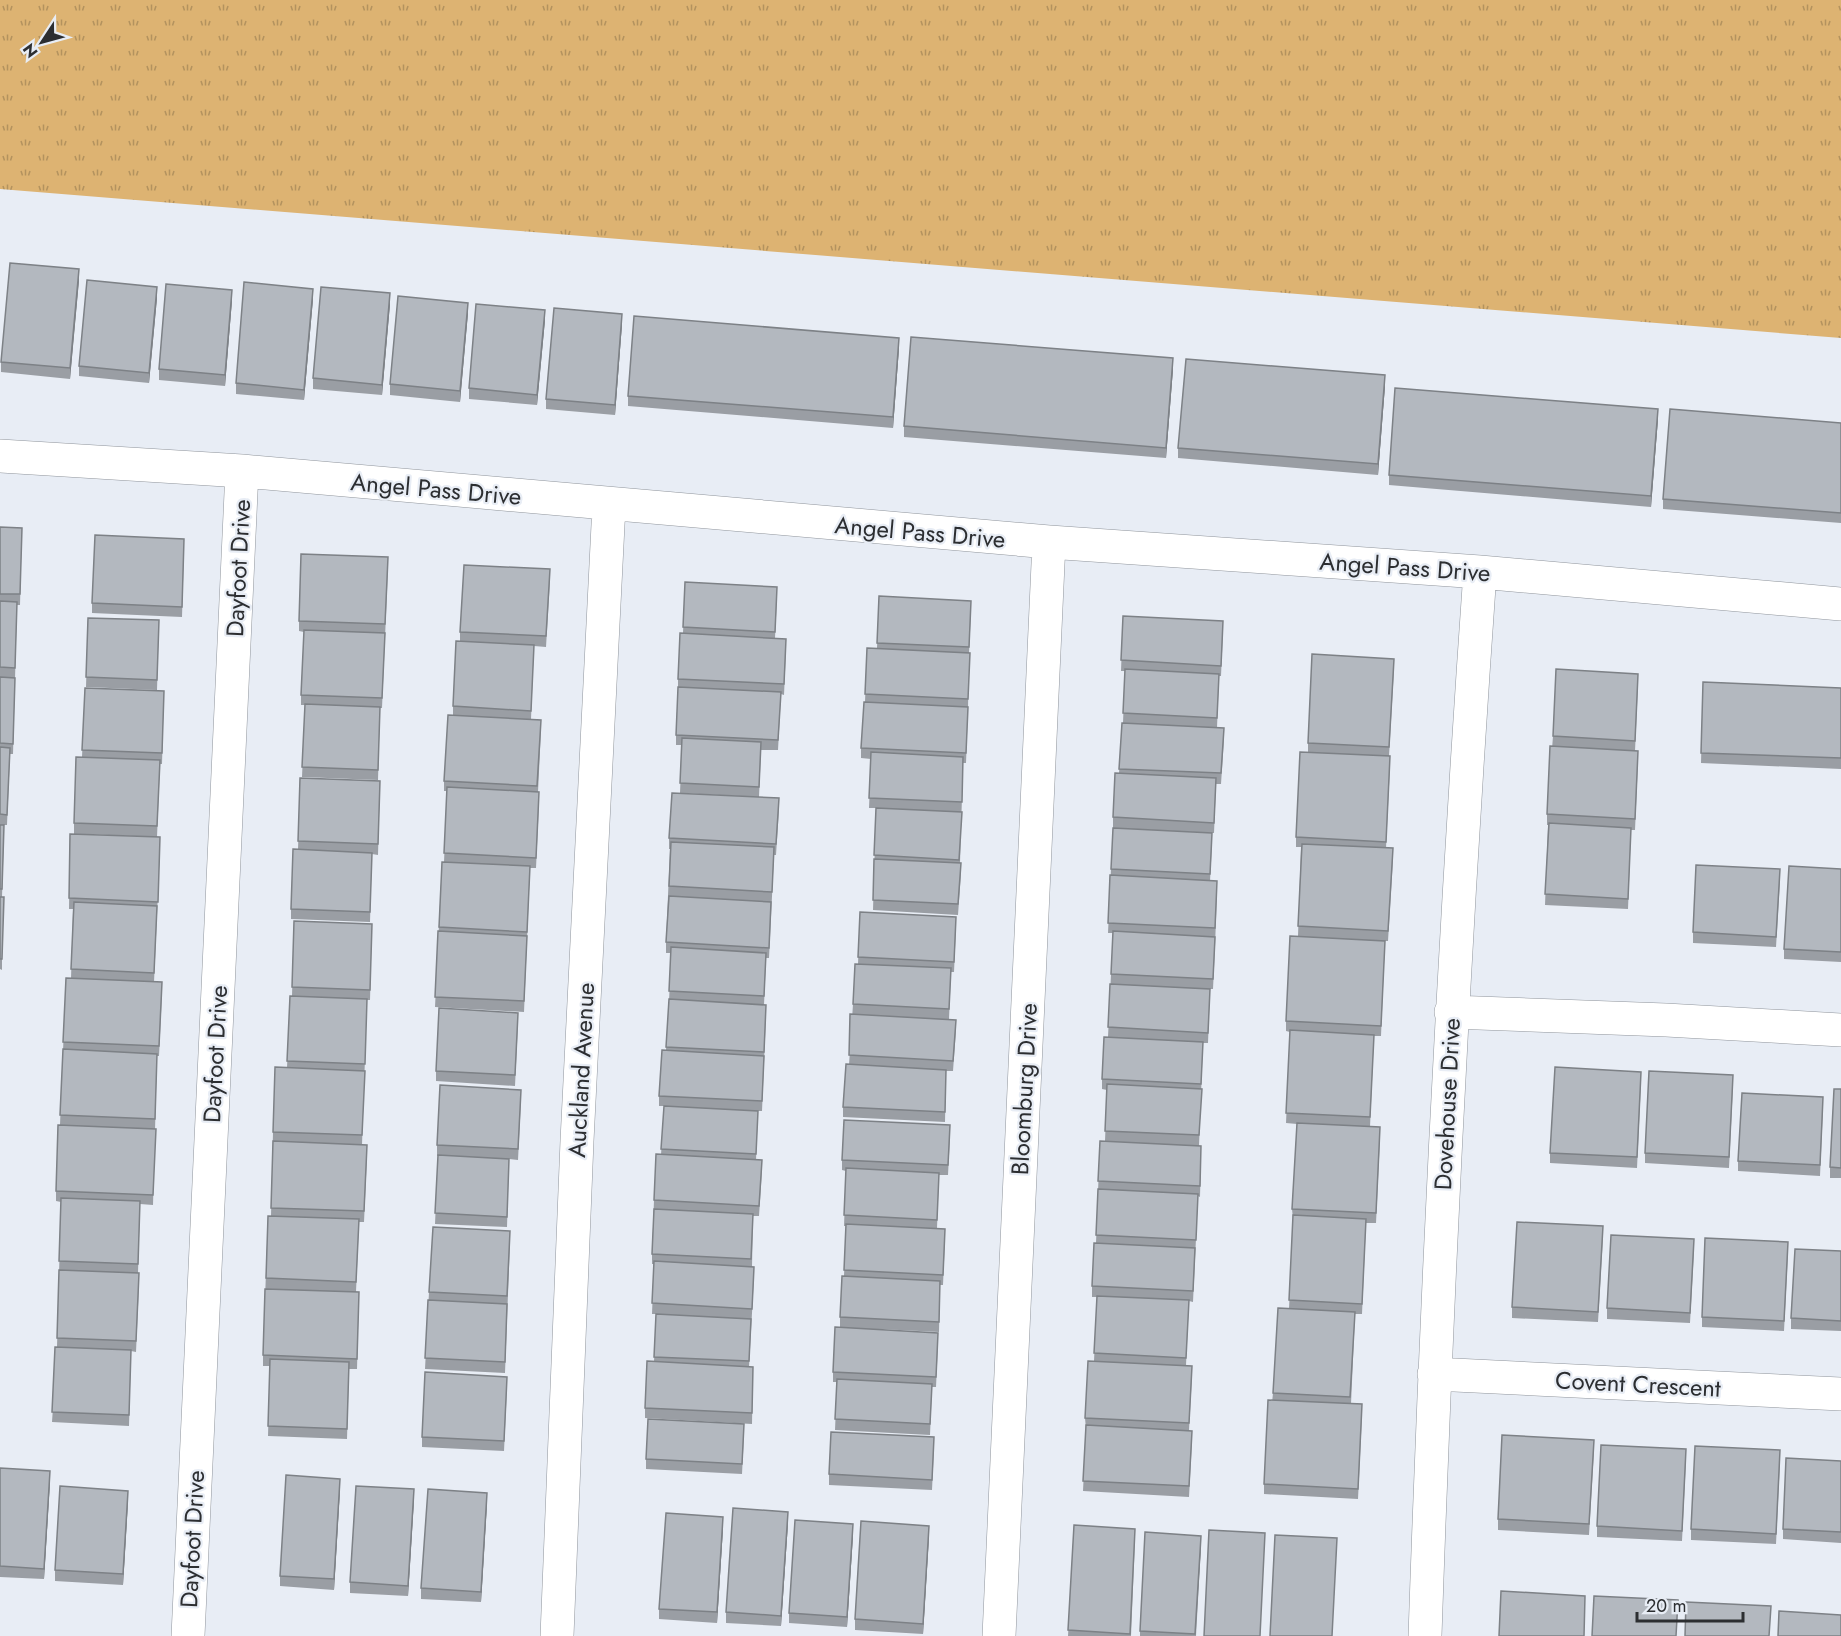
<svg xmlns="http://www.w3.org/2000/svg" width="1841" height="1636" viewBox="0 0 1841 1636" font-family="Jost,sans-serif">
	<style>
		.grass { fill: url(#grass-tufts) }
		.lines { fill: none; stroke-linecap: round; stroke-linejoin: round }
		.minor-casing { stroke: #90959c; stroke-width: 34 }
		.minor { stroke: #fff; stroke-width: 33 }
		.wall { fill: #9a9ea4 }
		.shaded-wall { fill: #7d8186 }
		.building { fill: #b3b8bf; stroke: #7d8186; stroke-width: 1.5 }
		.labels { text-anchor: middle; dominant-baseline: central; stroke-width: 4.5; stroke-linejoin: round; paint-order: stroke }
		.street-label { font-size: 24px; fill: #2c2e31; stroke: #e8edf5 }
	</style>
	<defs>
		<pattern id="grass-tufts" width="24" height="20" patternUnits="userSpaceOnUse" patternTransform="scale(1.5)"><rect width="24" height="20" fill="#ddb372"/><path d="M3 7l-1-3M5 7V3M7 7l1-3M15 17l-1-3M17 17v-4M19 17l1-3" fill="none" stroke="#b3925e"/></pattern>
	</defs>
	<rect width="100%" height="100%" fill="#e8edf5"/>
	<path class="grass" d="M0 0H1841V338L0 189Z"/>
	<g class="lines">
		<g class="minor-casing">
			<path id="minor" d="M0 456 242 471 1049 542 1480 572 1841 604
				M1451 1012 1666 1020 1841 1030
				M1434 1374 1841 1394
				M188 1636 242 471
				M557 1636 577 1141 609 505
				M999 1636 1049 542
				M1425 1636C1437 1281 1455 927 1480 572"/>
		</g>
		<use href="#minor" class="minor"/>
	</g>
	<path class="wall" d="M79 280 70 379 1 372V362Z
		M157 298 149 383 79 376V366Z
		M313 299 304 400 236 394V383Z
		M232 300 225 386 159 380V369Z
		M390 304 382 395 313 389V378Z
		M468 313 460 402 390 395V384Z
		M545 320 537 405 469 399V388Z
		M622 324 615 415 546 409V399Z
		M899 348 893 428 628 406V396Z
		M1173 369 1166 458 904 437V426Z
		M1385 386 1378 475 1178 458V448Z
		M1658 419 1651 507 1389 485V475Z
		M1841 423V523L1663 509V499Z
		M0 527 22 528 20 605H17L13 754H10L7 825H0Z
		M184 549 182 617 92 613V603Z
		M388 568 382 708H380L378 780 302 777 305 705H301V695L304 632 299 631V621Z
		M550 580 546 647 534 646 531 719 541 730 538 792 539 803 536 868H530L524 1012 435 1007 442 862H444L447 791H444V781L453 715V706L460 641V632Z
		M685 582 777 597 775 638 786 649 784 695 781 694 778 750H761L759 797 680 793 682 745H676V735L678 689V679L683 633Z
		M879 596 971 611 969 653 968 709 966 763H963L960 863 961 873 958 915 873 910 876 808H869L871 759 861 758V748L865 702 867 648H877Z
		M1123 616 1223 631 1221 676H1219L1217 728 1123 723 1125 671H1121Z
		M88 618 159 620 157 690 86 687Z
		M1394 669 1389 756 1390 766 1386 848 1393 859 1388 941H1385L1381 1036H1374L1370 1127 1380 1138 1376 1223H1366L1362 1314H1355L1351 1404 1362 1415 1358 1499 1264 1494V1484L1273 1393 1289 1309 1293 1219 1292 1209 1297 1124 1286 1123 1290 1032 1286 1031V1021L1298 936 1301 847H1296V837L1308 752V743Z
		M1703 682 1841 688V769L1701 763Z
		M1638 685 1635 751 1638 761 1635 830H1631L1628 909 1545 905 1548 825H1547V814L1553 736Z
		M85 688 164 691 162 764H160L157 837 85 834 160 848 154 982 162 993 159 1056H157L153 1205 140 1204 138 1273 139 1284 136 1352 131 1351 129 1426 52 1422 57 1347 61 1202 56 1201V1191L60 1125 66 978 71 979 73 909H69L70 834H74V823L82 757Z
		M1122 723 1224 739 1221 784H1216L1214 833 1113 828V817L1119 773Z
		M300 778 380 781 378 855 372 854 370 922 291 919V909L298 850Z
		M779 809 776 855H774L769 958H766L764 1005 766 1015 762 1111H758L756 1160 762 1170 759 1216H753L752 1267 754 1277 749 1367H753L752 1424 645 1418V1408L654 1362 656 1314H652L654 1264H652V1254L654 1200 661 1155 664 1106H659V1096L666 1050 669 1002 671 953H666V942L670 849H669V838Z
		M0 825 4 835 2 897V970L0 969Z
		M1212 844 1210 881 1217 891 1215 947 1213 989H1210L1208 1043H1203L1199 1146 1201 1156 1200 1197 1198 1196 1193 1302 1189 1301 1186 1365 1192 1376 1189 1430 1192 1441 1189 1497 1083 1491 1086 1429 1085 1418 1094 1361 1097 1297H1092V1286L1096 1243 1100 1141H1105L1107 1090 1102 1089V1079L1108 1037 1113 933H1108L1111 869Z
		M1841 869V962L1784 959V949Z
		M1780 880 1776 947 1693 943V932Z
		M860 912 956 927 954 972H951L949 1019 956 1030 953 1071H946L945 1122 843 1117V1107L849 1065 853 1004 858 964Z
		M294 921 372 924 370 1000H367L362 1145 367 1156 364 1222H359L356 1292H359L357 1369H349L347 1439 268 1436 270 1366H263V1355L268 1216H271L273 1132 287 1068 290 996H292Z
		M518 1023 515 1086 436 1081V1071Z
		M1641 1082 1637 1168 1550 1163V1153Z
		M1733 1085 1729 1168 1645 1163V1153Z
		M1841 1089V1178H1830V1167Z
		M521 1100 518 1160 509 1159 507 1227 435 1224 438 1156H437V1145Z
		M1823 1108 1820 1176 1738 1171V1161Z
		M950 1136 948 1175H939L937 1228 945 1239 943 1285H940L939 1332 880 1329 938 1343 936 1387H932L930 1435 835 1430 837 1382H833V1372L840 1327V1317L844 1276 846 1226H844L846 1171 842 1170V1160Z
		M1603 1237 1598 1322 1512 1318V1307Z
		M510 1241 505 1373 425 1369 429 1292Z
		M1694 1250 1690 1323 1607 1319V1308Z
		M1841 1251V1331L1791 1329V1318Z
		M1788 1253 1784 1331 1702 1327V1317Z
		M507 1387 504 1451 422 1447V1437Z
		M744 1435 742 1474 646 1469V1459Z
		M934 1447 932 1490 829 1485V1474Z
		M1594 1450 1589 1535 1498 1530V1519Z
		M1686 1460 1682 1541 1597 1537V1526Z
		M1780 1461 1776 1544 1691 1540V1529Z
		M1841 1461V1543L1783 1539V1529Z
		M0 1468 50 1481 44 1579 0 1577Z
		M340 1489 334 1590 280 1586V1576Z
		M414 1499 408 1596 350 1593V1582Z
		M128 1501 123 1585 55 1581V1570Z
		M487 1503 481 1602 421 1599V1588Z
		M788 1523 781 1626 726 1623V1612Z
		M1074 1525 1135 1539 1131 1636H1068Z
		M723 1528 717 1623 659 1619V1609Z
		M853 1535 847 1627 789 1623V1613Z
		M929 1536 923 1634 855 1630V1619Z
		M1201 1546 1196 1636H1140V1631Z"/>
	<path class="shaded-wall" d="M79 269V280L70 379V368Z
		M157 287V298L149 383V373Z
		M313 289V299L304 400V390Z
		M232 290V300L225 386V375Z
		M390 293V304L382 395V385Z
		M468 303V313L460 402V391Z
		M545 310V320L537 405V395Z
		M622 314V324L615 415V405Z
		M899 338V348L893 428V417Z
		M1173 358V369L1166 458V448Z
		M1385 375V386L1378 475V464Z
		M1658 409V419L1651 507V496Z
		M50 1471V1481L44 1579V1569Z
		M340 1479V1489L334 1590V1579Z
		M414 1489V1499L408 1596V1586Z
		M128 1491V1501L123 1585V1574Z
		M487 1493V1503L481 1602V1592Z
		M788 1512V1523L781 1626V1616Z
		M723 1517V1528L717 1623V1612Z
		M853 1524V1535L847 1627V1617Z
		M929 1526V1536L923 1634V1624Z
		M1201 1536V1546L1195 1636V1634Z"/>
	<path class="building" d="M10 263 79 269 70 368 1 362Z
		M87 280 157 287 149 373 79 366Z
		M244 282 313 289 304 390 236 383Z
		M166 284 232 290 225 375 159 369Z
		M321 287 390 293 382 385 313 378Z
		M398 296 468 303 460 391 390 384Z
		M476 304 545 310 537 395 469 388Z
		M554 308 622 314 615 405 546 399Z
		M634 316 899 338 893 417 628 396Z
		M911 337 1173 358 1166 448 904 426Z
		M1186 359 1385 375 1378 464 1178 448Z
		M1395 388 1658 409 1651 496 1389 475Z
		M1670 409 1841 423V513L1663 499Z
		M0 527 22 528 20 594H0Z
		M95 535 184 539 182 607 92 603Z
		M301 554 388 557 385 624 299 621Z
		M464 565 550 569 546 636 460 632Z
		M685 582 777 587 775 632 683 627Z
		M879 596 971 601 969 647 877 643Z
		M0 601 17 602 15 668 0 667Z
		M1123 616 1223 621 1221 666 1121 660Z
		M88 618 159 620 157 680 86 677Z
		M304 630 385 633 382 698 301 695Z
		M680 633 786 639 784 684 678 679Z
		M456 641 534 645 531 711 453 706Z
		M867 648 970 653 968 699 865 694Z
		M1312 654 1394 659 1389 747 1308 743Z
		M1125 669 1219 674 1217 718 1123 713Z
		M1556 669 1638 674 1635 741 1553 736Z
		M0 677 15 678 13 744 0 743Z
		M1703 682 1841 688V758L1701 753Z
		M678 687 781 692 778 740 676 735Z
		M85 688 164 691 162 753 82 750Z
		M864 702 968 707 966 753 861 748Z
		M305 704 380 707 378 770 302 767Z
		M448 715 541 720 537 786 444 781Z
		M1122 723 1224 728 1221 773 1119 769Z
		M682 738 761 742 759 787 680 783Z
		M1550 746 1638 751 1635 819 1547 814Z
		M0 747 10 748 7 815 0 814Z
		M871 752 963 757 962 802 869 798Z
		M1300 752 1390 756 1386 842 1296 837Z
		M76 757 160 760 157 826 74 823Z
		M1115 773 1216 778 1214 823 1113 817Z
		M300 778 380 781 378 844 298 841Z
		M447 787 539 792 536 858 444 853Z
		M672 793 779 798 776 844 669 838Z
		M876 808 962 812 959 860 874 855Z
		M1549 823 1631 828 1628 899 1545 894Z
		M0 825H4L2 889H0Z
		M1113 828 1212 833 1210 874 1111 869Z
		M70 834 160 837 158 902 69 898Z
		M671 842 774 847 772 892 669 886Z
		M1302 844 1393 848 1388 931 1298 926Z
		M293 849 372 853 370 912 291 909Z
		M874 859 961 863 958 904 873 900Z
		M442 862 530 866 527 932 439 927Z
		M1696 865 1780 869 1776 937 1693 932Z
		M1789 866 1841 869V952L1784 949Z
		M1110 875 1217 881 1215 928 1108 923Z
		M669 896 771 902 769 948 666 942Z
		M0 897H4L2 959H0Z
		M74 902 157 906 154 973 71 969Z
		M860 912 956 917 954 962 858 957Z
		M294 921 372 924 370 990 292 987Z
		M438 931 527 936 524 1001 435 997Z
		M1113 931 1215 937 1213 979 1111 974Z
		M1290 936 1385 941 1381 1026 1286 1021Z
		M671 947 766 953 764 996 669 991Z
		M855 964 951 968 949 1009 853 1004Z
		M66 978 162 982 159 1046 63 1042Z
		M1110 984 1210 989 1208 1033 1108 1027Z
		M290 996 367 999 365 1064 287 1061Z
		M669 999 766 1005 764 1052 666 1047Z
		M439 1008 518 1013 515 1075 436 1071Z
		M850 1014 956 1020 953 1061 849 1055Z
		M1290 1030 1374 1035 1370 1117 1286 1113Z
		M1104 1037 1203 1042 1201 1084 1102 1079Z
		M63 1049 157 1054 155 1119 60 1115Z
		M662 1050 764 1056 762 1101 659 1096Z
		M846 1064 946 1070 945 1112 843 1107Z
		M275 1067 365 1071 362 1135 273 1132Z
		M1555 1067 1641 1072 1637 1157 1550 1153Z
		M1649 1071 1733 1075 1729 1157 1645 1153Z
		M1107 1084 1202 1089 1199 1135 1105 1131Z
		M440 1085 521 1090 518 1149 437 1145Z
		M1834 1089H1841V1168L1830 1167Z
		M1742 1093 1823 1097 1820 1165 1738 1161Z
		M664 1106 758 1111 756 1154 661 1149Z
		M844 1120 950 1125 948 1165 842 1160Z
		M1297 1123 1380 1127 1376 1213 1292 1209Z
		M58 1125 156 1129 153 1195 56 1191Z
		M273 1141 367 1145 364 1211 271 1208Z
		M1100 1141 1201 1146 1200 1186 1098 1181Z
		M656 1154 762 1160 759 1206 654 1200Z
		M438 1155 509 1159 507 1217 435 1213Z
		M846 1168 939 1173 937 1220 844 1215Z
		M1098 1189 1198 1194 1196 1240 1096 1235Z
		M61 1198 140 1201 138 1264 59 1261Z
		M654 1209 753 1214 751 1259 652 1254Z
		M1293 1215 1366 1219 1362 1304 1289 1300Z
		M268 1216 359 1219 356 1282 266 1278Z
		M1517 1222 1603 1226 1598 1312 1512 1307Z
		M846 1224 945 1229 943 1275 844 1270Z
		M433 1227 510 1231 507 1296 429 1292Z
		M1611 1235 1694 1239 1690 1313 1607 1308Z
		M1705 1238 1788 1242 1784 1321 1702 1317Z
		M1094 1243 1195 1248 1193 1291 1092 1286Z
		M1795 1249 1841 1251V1321L1791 1318Z
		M654 1261 754 1267 752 1309 652 1303Z
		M59 1270 139 1273 136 1341 57 1338Z
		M842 1276 940 1281 939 1322 840 1317Z
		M265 1289 359 1292 357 1359 263 1355Z
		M1097 1296 1189 1300 1186 1358 1094 1353Z
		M428 1300 507 1304 505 1362 425 1358Z
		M1278 1308 1355 1312 1350 1397 1273 1393Z
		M656 1314 751 1319 749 1361 654 1357Z
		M835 1327 938 1333 936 1377 833 1372Z
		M55 1347 131 1350 129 1415 52 1412Z
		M270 1359 349 1362 347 1429 268 1426Z
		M647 1361 753 1367 752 1413 645 1408Z
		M1088 1361 1192 1366 1189 1423 1085 1418Z
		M425 1372 507 1377 504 1441 422 1437Z
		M837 1379 932 1384 930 1424 835 1419Z
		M1268 1400 1362 1404 1358 1489 1264 1484Z
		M648 1419 744 1424 742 1464 646 1459Z
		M1086 1425 1192 1431 1189 1486 1083 1481Z
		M831 1432 934 1437 932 1480 829 1474Z
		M1502 1435 1594 1440 1589 1524 1498 1519Z
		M1601 1445 1686 1449 1682 1531 1597 1526Z
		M1695 1446 1780 1450 1776 1534 1691 1529Z
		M1786 1458 1841 1461V1532L1783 1529Z
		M0 1468 50 1471 44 1569 0 1566Z
		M286 1475 340 1479 334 1579 280 1576Z
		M60 1486 128 1491 123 1574 55 1570Z
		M356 1486 414 1489 408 1586 350 1582Z
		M428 1489 487 1493 481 1592 421 1588Z
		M733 1508 788 1512 781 1616 726 1612Z
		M666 1513 723 1517 717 1612 659 1609Z
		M795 1520 853 1524 847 1617 789 1613Z
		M861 1521 929 1526 923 1624 855 1619Z
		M1074 1525 1135 1529 1130 1634 1068 1630Z
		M1209 1530 1265 1533 1260 1636H1204Z
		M1145 1532 1201 1536 1195 1634 1140 1631Z
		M1275 1535 1337 1538 1332 1636H1270Z
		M1501 1591 1585 1596 1584 1636H1499Z
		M1594 1596 1678 1600 1676 1636H1592Z
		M1686 1602 1771 1606 1769 1636H1685Z
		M1779 1611 1841 1615V1636H1778Z"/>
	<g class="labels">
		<g class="street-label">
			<text transform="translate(436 489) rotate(5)">Angel Pass Drive</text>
			<text transform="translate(920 532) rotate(5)">Angel Pass Drive</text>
			<text transform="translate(1405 567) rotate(4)">Angel Pass Drive</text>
			<text transform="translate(238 568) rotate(-87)">Dayfoot Drive</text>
			<text transform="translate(215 1054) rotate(-87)">Dayfoot Drive</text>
			<text transform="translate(581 1070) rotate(-87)">Auckland Avenue</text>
			<text transform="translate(1024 1089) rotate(-87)">Bloomburg Drive</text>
			<text transform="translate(1447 1104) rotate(-87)">Dovehouse Drive</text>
			<text transform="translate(1638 1384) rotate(3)">Covent Crescent</text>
			<text transform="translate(192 1539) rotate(-87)">Dayfoot Drive</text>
		</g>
	</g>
	<g transform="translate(42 42) rotate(234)" stroke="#e8edf5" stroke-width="4.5" paint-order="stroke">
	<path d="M0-4.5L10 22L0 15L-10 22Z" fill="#2c2e31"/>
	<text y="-9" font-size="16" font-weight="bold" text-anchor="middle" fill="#2c2e31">N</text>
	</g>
	<path d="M1637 1612v9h106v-9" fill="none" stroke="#2c2e31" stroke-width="3"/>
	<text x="1646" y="1612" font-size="18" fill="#2c2e31" stroke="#e8edf5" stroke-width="4.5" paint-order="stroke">20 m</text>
</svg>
